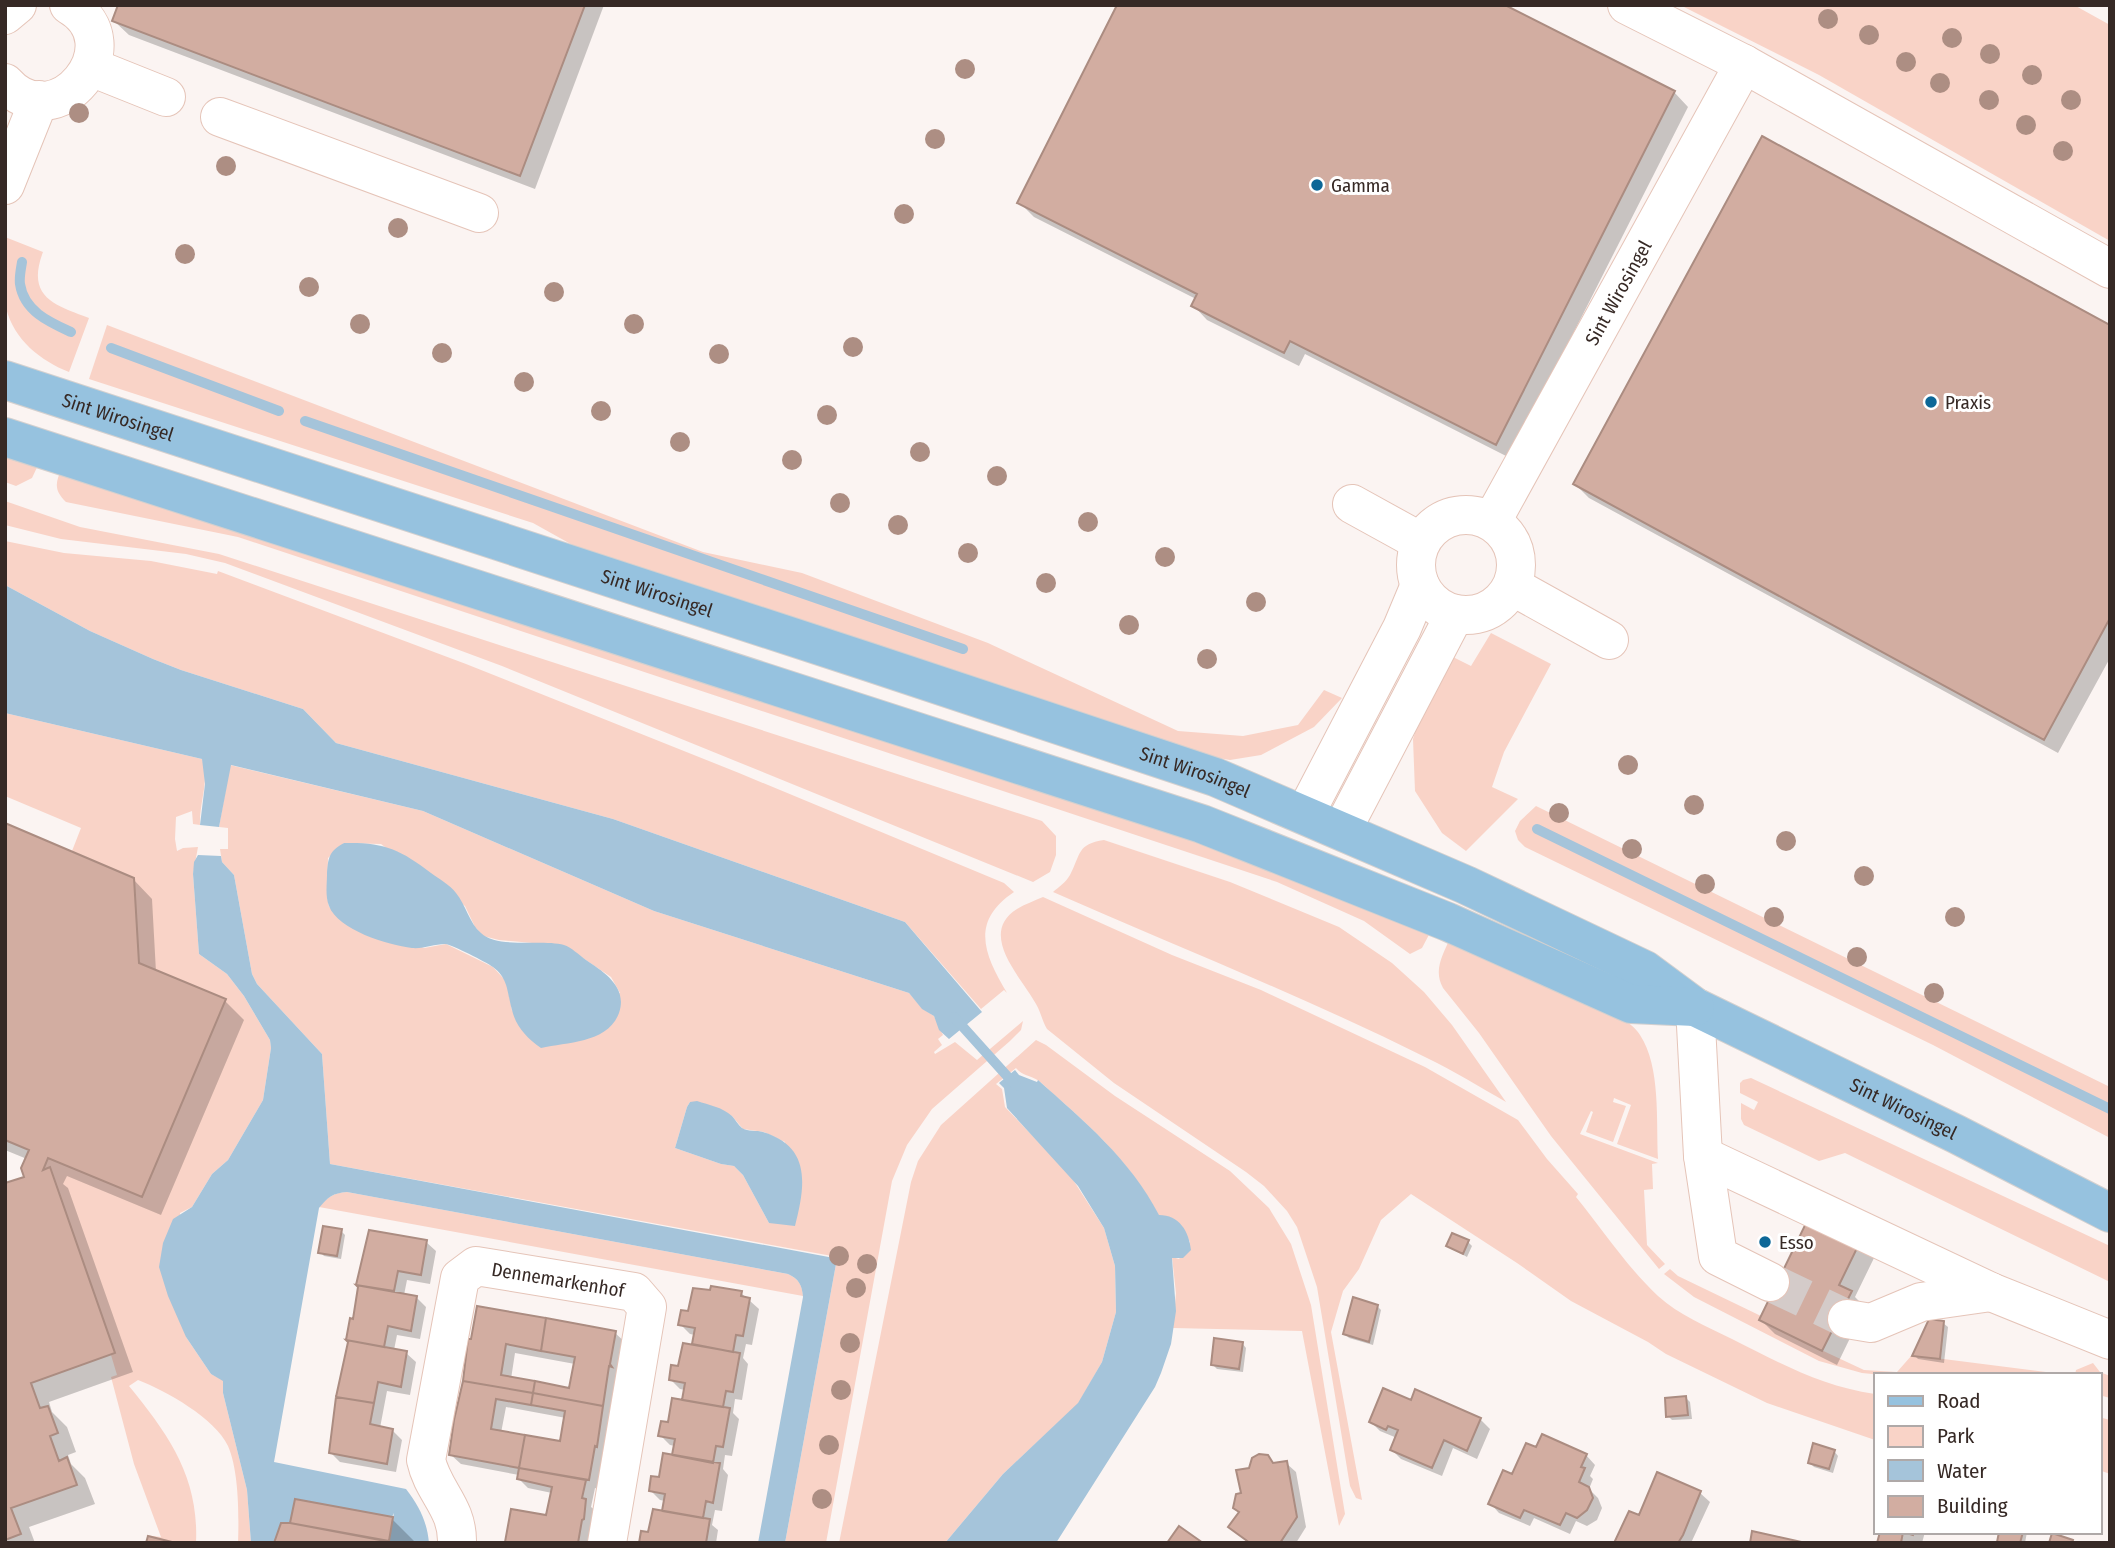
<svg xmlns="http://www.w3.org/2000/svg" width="2115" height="1548" viewBox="0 0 2115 1548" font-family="'Fira Sans Condensed',sans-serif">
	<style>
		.green { fill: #f9d3c7; fill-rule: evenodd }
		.water { fill: #a5c4da }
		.shadow { fill: #0003; fill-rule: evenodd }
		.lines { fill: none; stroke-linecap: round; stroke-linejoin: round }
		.stream { stroke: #a5c4da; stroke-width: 10 }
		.building { fill: #d2ada1; stroke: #ab8c81; stroke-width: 2 }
		.minor-tunnel { stroke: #d4cbc9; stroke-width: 38; stroke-dasharray: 38 19; stroke-linecap: butt }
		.minor-casing { stroke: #e5c4b8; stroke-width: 40 }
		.major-casing { stroke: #d3d0cf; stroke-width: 40 }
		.minor { stroke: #fff; stroke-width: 38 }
		.major { stroke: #96c2df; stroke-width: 38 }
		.tree { fill: #ad8e83 }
		.poi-dot { fill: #0d6797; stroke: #fff; stroke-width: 2.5 }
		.labels { text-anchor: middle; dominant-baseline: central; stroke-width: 6; stroke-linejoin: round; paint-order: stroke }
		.poi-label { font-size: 19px; fill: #362925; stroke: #fff; text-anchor: start }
		.street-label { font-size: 19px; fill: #362925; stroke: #fff }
	</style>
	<rect width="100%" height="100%" fill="#fbf4f2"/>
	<path class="green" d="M1680 5H2074L2110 25V241L1819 75Z
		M5 237 43 252C26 297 54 305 89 318L69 372C41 361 14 340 6 308 1 291 5 256 5 237Z
		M107 325 703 552 802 573 988 643 1178 731 1243 736 1298 725 1324 690 1342 698 1314 727 1261 755 1230 760 1195 754 603 562 533 523 89 379Z
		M5 450 40 461 32 478 16 486 5 482Z
		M62 468 1155 820 1432 929 1422 948 1410 954 1364 921 1277 882 238 537 66 502C54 490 55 483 62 468Z
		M5 501 80 527 219 554 1042 821 1056 836V855L1050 872 1033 882 502 666 225 563 186 554 61 539 5 525Z
		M5 541 64 553 151 561 217 574 218 571 466 664 739 773 1004 883 1014 892C969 922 985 956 1007 993L1004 990 981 1009 905 922 613 819 336 743 303 709 181 670 153 659 90 631 5 585Z
		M1491 633 1551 664 1504 752 1492 787 1518 799 1466 851 1442 833 1415 791 1413 739 1423 708 1451 656 1471 666Z
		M5 713 202 759C210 781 199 802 200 825L193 824 192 811 176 817 175 839 177 851 183 848 198 847 193 874 199 954 227 974 244 996 270 1040 271 1048 263 1100 228 1160 212 1174 192 1207 180 1213 186 1337 211 1374 223 1380V1393L247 1490 251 1543H238C239 1516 239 1471 228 1446 215 1418 166 1391 138 1380L129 1386C169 1435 199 1477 196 1543H176L145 1535 161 1537 134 1464 111 1377 117 1375 111 1355 115 1353 49 1168 43 1170 48 1158 142 1197 226 1000 139 963 134 878 72 851 81 828 5 796Z
		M230 765 423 811 654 911 909 993 922 1008 934 1016 943 1035 938 1039 942 1045 934 1052 935 1054 955 1042 977 1060 1023 1021 1021 1030 1010 1041 932 1109 907 1145 892 1181 826 1543H785L836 1264 832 1256 330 1164 322 1054 257 984 252 974 234 875 222 862 220 849H228V828L219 827ZM344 843 381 844 465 906 475 927 483 936 499 940 565 946 611 977 620 993 512 1011 508 987 504 979 493 967 446 944 424 948 329 907 327 895 328 858ZM690 1102 732 1116 743 1129 764 1132 785 1142 769 1223 743 1175 734 1166 721 1164 675 1148 687 1107Z
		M1536 806 2110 1087V1138L1933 1045 1525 847 1518 840 1515 831 1520 821Z
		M1104 840 1230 882 1339 927 1392 963 1424 992 1452 1025 1506 1102C1480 1087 1454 1071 1427 1058 1305 997 1178 947 1053 892 1059 887 1066 882 1070 875 1081 854 1077 844 1104 840Z
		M1043 897 1172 955 1261 990 1425 1067 1518 1120 1547 1159 1578 1194 1576 1197C1603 1230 1627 1267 1658 1296 1679 1315 1706 1326 1732 1339 1780 1363 1821 1386 1875 1394V1440L1767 1403 1666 1354 1648 1342 1571 1301 1517 1263 1411 1194 1381 1220 1359 1269 1343 1291 1331 1332 1362 1500 1356 1498 1350 1486 1317 1287 1297 1227 1287 1211 1264 1186 1246 1172 1114 1083 1047 1029C1042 1021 1041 1012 1036 1004 1022 978 977 934 1017 909 1025 904 1034 901 1043 897Z
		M1450 938 1621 1016C1627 1022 1636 1028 1640 1035 1661 1067 1656 1121 1658 1159L1617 1144 1631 1105 1614 1098 1613 1102 1626 1106 1613 1142 1586 1132 1593 1112 1591 1111 1580 1134 1658 1163 1652 1164 1653 1189 1644 1190 1647 1245 1665 1264 1659 1269 1551 1136 1479 1033 1443 988C1433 970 1443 955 1450 938Z
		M1036 1040 1046 1045 1115 1096 1230 1171 1269 1208 1291 1244 1311 1305 1345 1514 1339 1526 1302 1331 1173 1328 1176 1293 1172 1257 1179 1259 1190 1242C1183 1227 1177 1215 1159 1216 1132 1165 1094 1129 1051 1092 1047 1088 1043 1084 1039 1081 1030 1075 1022 1076 1016 1068L996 1084 1002 1089 1005 1107 1070 1175 1104 1228 1115 1266 1116 1312 1102 1362 1078 1404 1003 1474 945 1543H839L911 1182 918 1161 941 1125Z
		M1751 1078 2110 1246V1282L1845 1153 1819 1161 1744 1125 1741 1119V1103L1754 1110 1758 1102 1740 1093V1083L1743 1080Z
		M347 1192 788 1274C799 1279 802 1285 803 1296L319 1207C328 1197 333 1193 347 1192Z
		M1670 1269 1678 1276 1761 1316 1759 1321 1864 1370 1897 1372 1912 1355 2070 1375H1882L1862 1373 1819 1361 1694 1297 1664 1274Z
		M2093 1363 2100 1372 2110 1376V1398L2099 1395V1375H2075L2076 1370Z
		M2099 1417 2110 1420V1474L2099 1470Z"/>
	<path class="water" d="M5 585 90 631 153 659 181 670 303 709 336 743 613 819 905 922 982 1012 949 1039 939 1030 934 1016 922 1009 909 993 654 911 423 811 231 765 219 827 200 825 205 784 202 759 5 713Z
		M344 843C383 842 400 849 431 873 439 879 450 885 456 893 466 905 469 923 481 933 498 949 542 939 564 945 571 947 579 955 586 960 604 972 628 987 619 1013 608 1043 568 1042 541 1048 527 1038 516 1027 512 1010 507 993 509 979 493 967 486 962 453 945 445 944 434 944 424 949 412 948 388 945 338 930 329 906 325 896 327 884 327 874 328 858 329 851 344 843Z
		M198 855 221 856 222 862 234 875 252 974 257 984 322 1054 330 1164 834 1258 836 1264 785 1543H758L803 1297C802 1285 799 1279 788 1274L347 1192C333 1193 328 1197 319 1208L274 1462 406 1489C419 1506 427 1521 429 1543L389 1541 394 1513 392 1517 295 1499 290 1525 281 1523 274 1543H251L247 1490 223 1393V1381L211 1374 186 1337 168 1296 159 1267 163 1243 173 1219 192 1207 212 1174 228 1160 263 1100 271 1048 270 1040 244 996 227 974 199 954 193 874 194 862Z
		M1015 1070 1019 1075 1037 1082 1038 1080C1084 1121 1130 1159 1159 1215 1179 1215 1189 1231 1191 1250L1183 1258H1172L1176 1311 1171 1344 1161 1373 1155 1387 1056 1543H945L1003 1474 1078 1403 1102 1362 1116 1312 1115 1266 1104 1228 1078 1186 1007 1108 1004 1088 999 1083Z
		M697 1101C709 1105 722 1107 732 1116 735 1119 738 1125 742 1128 748 1132 757 1130 763 1132 812 1147 805 1186 795 1226L769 1223 743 1175 734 1166 721 1164 675 1148 687 1107 690 1102Z"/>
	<path class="shadow" d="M120 5H604L535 189 129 35 114 21Z
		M1674 92 1688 107 1510 458 1305 354 1299 366 1207 320 1193 305 1196 299 1034 217 1019 202Z
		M2110 327V658L2058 753 1589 498 1575 484Z
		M5 825 133 879 152 899 156 972 225 1001 244 1020 161 1215 67 1176 63 1184 68 1188 133 1372 49 1402 52 1412 67 1427 76 1452 68 1455 71 1464 85 1478 95 1504 29 1527 35 1543H5V1185L26 1178 27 1159 5 1150Z
		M1810 1219 1874 1258 1855 1297 1865 1307 1837 1365 1775 1334 1761 1320Z
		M341 1231 345 1235 341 1259 324 1256 320 1252Z
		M370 1232 426 1242 436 1251 430 1284 407 1280 404 1295 416 1297 426 1307 420 1339 397 1335 394 1350 406 1353 416 1362 410 1395 387 1391 380 1428 392 1430 402 1440 396 1472 340 1462 331 1453 360 1288 358 1286Z
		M1468 1242 1472 1246 1467 1257 1448 1246Z
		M741 1293 759 1309 752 1345 746 1344 743 1358 748 1364 742 1400 735 1399 733 1413 739 1419 732 1456 725 1455 723 1469 728 1475 722 1511 715 1510 712 1525 718 1530 716 1543H641L650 1534 663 1513 665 1501 660 1500 651 1491 673 1457 675 1446 670 1445 660 1435 683 1402 685 1390 680 1389 671 1380 693 1346 695 1335 690 1334 680 1324 690 1313Z
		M1377 1306 1381 1310 1373 1345 1349 1338 1345 1334Z
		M478 1308 615 1333 625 1342 598 1489 595 1488 591 1507 595 1510 588 1543H509L507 1541 548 1517 552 1493 528 1488 519 1479V1475L461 1464 451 1455ZM515 1353 575 1364 571 1390 511 1379ZM506 1407 566 1418 561 1443 501 1433Z
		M1943 1323 1948 1327 1944 1363 1918 1359 1914 1355Z
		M1242 1343 1246 1348 1243 1372 1217 1369 1212 1364Z
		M1686 1398 1690 1402 1692 1419 1672 1420 1668 1416Z
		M1412 1402 1480 1419 1490 1429 1477 1459 1453 1448 1442 1476 1401 1459 1392 1450 1397 1438 1380 1431 1371 1422Z
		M1537 1450 1586 1455 1595 1465 1590 1476 1593 1479 1589 1489 1598 1498 1602 1508 1597 1520 1587 1526 1576 1521 1570 1534 1534 1518 1530 1526 1499 1513 1490 1503Z
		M1834 1451 1838 1456 1833 1473 1814 1467 1810 1463Z
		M1267 1457 1275 1465 1286 1463 1296 1472 1306 1527 1296 1543H1249L1230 1527 1240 1513 1243 1495 1251 1469Z
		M1700 1493 1710 1502 1691 1543H1616L1640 1517Z
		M392 1519 416 1543H276L297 1527 292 1523Z
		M1882 1532H1925L1922 1543 1912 1541V1543H1879Z
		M2001 1532H2027L2025 1543H2000Z"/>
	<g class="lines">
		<path class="stream" d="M22 262C21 269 19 277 20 284 24 311 49 322 71 332
			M111 348 279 411
			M305 421 963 649
			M1537 829 2110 1109
			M954 1017 1016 1086"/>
	</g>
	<path class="building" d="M118 5H585L520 176 112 21Z
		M1117 5H1505L1675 91 1496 445 1290 341 1284 353 1191 306 1197 294 1017 203Z
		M1762 136 2110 325V618L2044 740 1573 484Z
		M5 823 134 878 139 963 226 999 142 1197 48 1158 43 1170 50 1167 115 1353 31 1383 40 1408 48 1406 58 1433 50 1436 59 1461 67 1457 77 1485 11 1508 21 1534 5 1540V1183L24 1177 21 1168 29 1150 5 1140Z
		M1809 1217 1860 1242 1839 1285 1852 1291 1822 1351 1759 1320Z
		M323 1226 342 1229 337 1256 318 1253Z
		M369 1230 427 1240 421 1275 398 1271 394 1291 356 1285Z
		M1452 1233 1469 1240 1463 1254 1446 1246Z
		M356 1285 417 1296 411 1331 388 1326 384 1347 346 1340 350 1318 353 1319 358 1287Z
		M711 1286 742 1291 741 1296 750 1298 743 1336 736 1335 733 1352 692 1344 695 1328 678 1325 681 1310 688 1311 693 1288 710 1290Z
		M1353 1297 1378 1305 1369 1342 1343 1334Z
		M477 1306 546 1318 541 1351 506 1344 501 1375 535 1381 533 1393 463 1381 468 1339H471Z
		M546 1318 616 1331 610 1364 612 1367 609 1366 603 1406 533 1393 535 1381 569 1388 575 1357 541 1351Z
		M1929 1319 1944 1321 1940 1359 1912 1356Z
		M1214 1338 1243 1342 1239 1369 1211 1365Z
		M346 1340 407 1351 401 1387 378 1382 374 1403 336 1397 348 1342Z
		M683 1343 740 1353 733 1392 726 1391 723 1407 682 1400 685 1383 669 1380 671 1365 678 1366Z
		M463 1381 533 1393 531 1405 496 1399 491 1429 525 1435 519 1468 449 1455 454 1420Z
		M1383 1388 1411 1400 1415 1389 1481 1418 1467 1451 1444 1440 1432 1468 1390 1450 1398 1430 1388 1426 1386 1430 1369 1422Z
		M533 1393 603 1406 597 1447 595 1446 589 1480 519 1468 525 1435 560 1441 565 1411 531 1405Z
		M1686 1396 1688 1415 1666 1417 1665 1398Z
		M336 1397 374 1403 370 1424 393 1429 387 1464 329 1453Z
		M672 1398 730 1408 723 1447 716 1446 713 1463 672 1455 675 1439 658 1436 661 1421 668 1422Z
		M1542 1434 1587 1454 1581 1467 1585 1468 1579 1482 1589 1487 1593 1498 1587 1510 1577 1518 1566 1513 1560 1525 1524 1510 1520 1518 1488 1504 1503 1470 1512 1474 1526 1443 1536 1447Z
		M1813 1443 1835 1450 1829 1469 1808 1463Z
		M663 1453 720 1463 713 1503 706 1501 703 1518 662 1511 665 1494 649 1491 651 1476 659 1477Z
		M1259 1454 1268 1455 1273 1463 1287 1461 1297 1517 1280 1543H1250L1228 1527 1239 1512 1233 1508 1236 1494 1241 1493 1236 1470 1249 1468 1252 1458Z
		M519 1468 586 1480 582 1498 586 1499 584 1519 582 1520 578 1543 505 1542 511 1509 546 1515 552 1487 517 1479Z
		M1657 1472 1701 1491 1683 1535 1678 1543H1614L1629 1511 1639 1515Z
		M295 1499 393 1517 389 1541 290 1523Z
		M653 1509 710 1519 706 1543H639L641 1531 648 1532Z
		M281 1523H290L396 1543H274Z
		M1179 1526 1203 1543H1167Z
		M1752 1531 1806 1543H1750Z
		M1880 1532H1914L1913 1535 1903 1532 1901 1543H1877Z
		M1999 1532H2023L2020 1543 1997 1542Z
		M2052 1533 2073 1540 2072 1543H2049Z
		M148 1536 176 1543H146Z"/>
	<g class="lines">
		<path class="minor-tunnel" d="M1770 1282 1847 1319"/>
		<g class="minor-casing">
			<g id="minor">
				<path d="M1627 5 1744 64 2110 269"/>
				<path d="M5 15 17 5"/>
				<path d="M91 67 166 97"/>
				<path d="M5 83C56 141 136 44 69 5"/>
				<path d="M220 117 479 213"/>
				<path d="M5 185 39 100"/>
				<path d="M1352 504 1421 542"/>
				<circle cx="1466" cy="565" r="50"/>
				<path id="s1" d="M1492 521 1744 64"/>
				<path d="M1512 586 1609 640"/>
				<path d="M1305 814 1402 628 1420 585"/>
				<path d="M1342 830 1455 614"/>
				<path d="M1695 1007 1703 1156 1718 1256 1770 1282"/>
				<path d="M1703 1156 1991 1292 2110 1340"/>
				<path d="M1847 1319 1871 1323 1921 1302 1991 1292"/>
				<path id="s2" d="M457 1543C458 1507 433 1492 426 1460L460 1278 476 1266 634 1292 647 1307 607 1543"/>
			</g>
		</g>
		<g class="major-casing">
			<g id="major">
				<path id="s3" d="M5 380 869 662 1215 777 1466 885 1645 970 1695 1007 1956 1134 2110 1213"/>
				<path d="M5 437 1202 824 1448 922 1631 1004 1695 1007"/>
			</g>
		</g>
		<use href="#minor" class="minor"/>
		<use href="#major" class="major"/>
	</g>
	<g class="tree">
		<circle cx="1828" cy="19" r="10"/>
		<circle cx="1869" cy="35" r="10"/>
		<circle cx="1952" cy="38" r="10"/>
		<circle cx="1990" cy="54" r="10"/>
		<circle cx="1906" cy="62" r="10"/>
		<circle cx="965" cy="69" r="10"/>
		<circle cx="2032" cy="75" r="10"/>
		<circle cx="1940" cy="83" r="10"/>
		<circle cx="1989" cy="100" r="10"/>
		<circle cx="2071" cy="100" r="10"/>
		<circle cx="79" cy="113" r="10"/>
		<circle cx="2026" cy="125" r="10"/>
		<circle cx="935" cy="139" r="10"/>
		<circle cx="2063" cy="151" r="10"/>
		<circle cx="226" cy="166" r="10"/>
		<circle cx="904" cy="214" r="10"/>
		<circle cx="398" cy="228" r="10"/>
		<circle cx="185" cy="254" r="10"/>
		<circle cx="309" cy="287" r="10"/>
		<circle cx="554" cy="292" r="10"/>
		<circle cx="360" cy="324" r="10"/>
		<circle cx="634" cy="324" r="10"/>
		<circle cx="853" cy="347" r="10"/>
		<circle cx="442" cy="353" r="10"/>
		<circle cx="719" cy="354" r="10"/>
		<circle cx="524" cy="382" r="10"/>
		<circle cx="601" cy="411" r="10"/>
		<circle cx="827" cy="415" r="10"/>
		<circle cx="680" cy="442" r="10"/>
		<circle cx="920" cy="452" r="10"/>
		<circle cx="792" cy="460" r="10"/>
		<circle cx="997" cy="476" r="10"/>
		<circle cx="840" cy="503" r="10"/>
		<circle cx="1088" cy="522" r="10"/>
		<circle cx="898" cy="525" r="10"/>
		<circle cx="968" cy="553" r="10"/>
		<circle cx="1165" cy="557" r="10"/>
		<circle cx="1046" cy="583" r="10"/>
		<circle cx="1256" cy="602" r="10"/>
		<circle cx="1129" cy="625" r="10"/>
		<circle cx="1207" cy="659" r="10"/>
		<circle cx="1628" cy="765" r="10"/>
		<circle cx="1694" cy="805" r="10"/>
		<circle cx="1559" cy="813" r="10"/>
		<circle cx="1786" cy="841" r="10"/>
		<circle cx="1632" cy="849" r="10"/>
		<circle cx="1864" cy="876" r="10"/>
		<circle cx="1705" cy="884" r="10"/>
		<circle cx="1774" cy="917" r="10"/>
		<circle cx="1955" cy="917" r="10"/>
		<circle cx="1857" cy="957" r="10"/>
		<circle cx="1934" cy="993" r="10"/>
		<circle cx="839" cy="1256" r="10"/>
		<circle cx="867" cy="1264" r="10"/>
		<circle cx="856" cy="1288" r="10"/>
		<circle cx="850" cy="1343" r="10"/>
		<circle cx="841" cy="1390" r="10"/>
		<circle cx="829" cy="1445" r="10"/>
		<circle cx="822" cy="1499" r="10"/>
	</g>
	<g class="poi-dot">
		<circle cx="1317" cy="185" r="7"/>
		<circle cx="1931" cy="402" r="7"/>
		<circle cx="1765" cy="1242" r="7"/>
	</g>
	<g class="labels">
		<g class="poi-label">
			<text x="1331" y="185">Gamma</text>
			<text x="1945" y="402">Praxis</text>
			<text x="1779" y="1242">Esso</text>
		</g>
		<g class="street-label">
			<text stroke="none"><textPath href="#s1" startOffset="261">Sint Wirosingel</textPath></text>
			<text stroke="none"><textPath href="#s3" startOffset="119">Sint Wirosingel</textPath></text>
			<text stroke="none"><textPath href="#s3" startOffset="686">Sint Wirosingel</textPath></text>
			<text stroke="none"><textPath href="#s3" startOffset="1253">Sint Wirosingel</textPath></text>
			<text stroke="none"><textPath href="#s3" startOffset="2039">Sint Wirosingel</textPath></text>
			<text stroke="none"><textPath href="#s2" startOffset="378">Dennemarkenhof</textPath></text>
		</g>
	</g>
	<rect width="2115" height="1548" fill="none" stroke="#362925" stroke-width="14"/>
	<rect x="1874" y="1373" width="228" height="161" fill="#ffffff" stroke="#afa9a8" stroke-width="2"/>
	<rect x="1888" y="1396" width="35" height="10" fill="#96c2df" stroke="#afa9a8" stroke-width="2"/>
	<text x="1937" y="1408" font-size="21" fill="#362925">Road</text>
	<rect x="1888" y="1426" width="35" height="21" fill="#f9d3c7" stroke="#afa9a8" stroke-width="2"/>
	<text x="1937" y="1443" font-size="21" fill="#362925">Park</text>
	<rect x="1888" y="1460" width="35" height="21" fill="#a5c4da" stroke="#afa9a8" stroke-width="2"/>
	<text x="1937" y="1478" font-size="21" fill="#362925">Water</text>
	<rect x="1888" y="1496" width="35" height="21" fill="#d2ada1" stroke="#afa9a8" stroke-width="2"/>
	<text x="1937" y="1513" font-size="21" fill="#362925">Building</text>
</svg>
